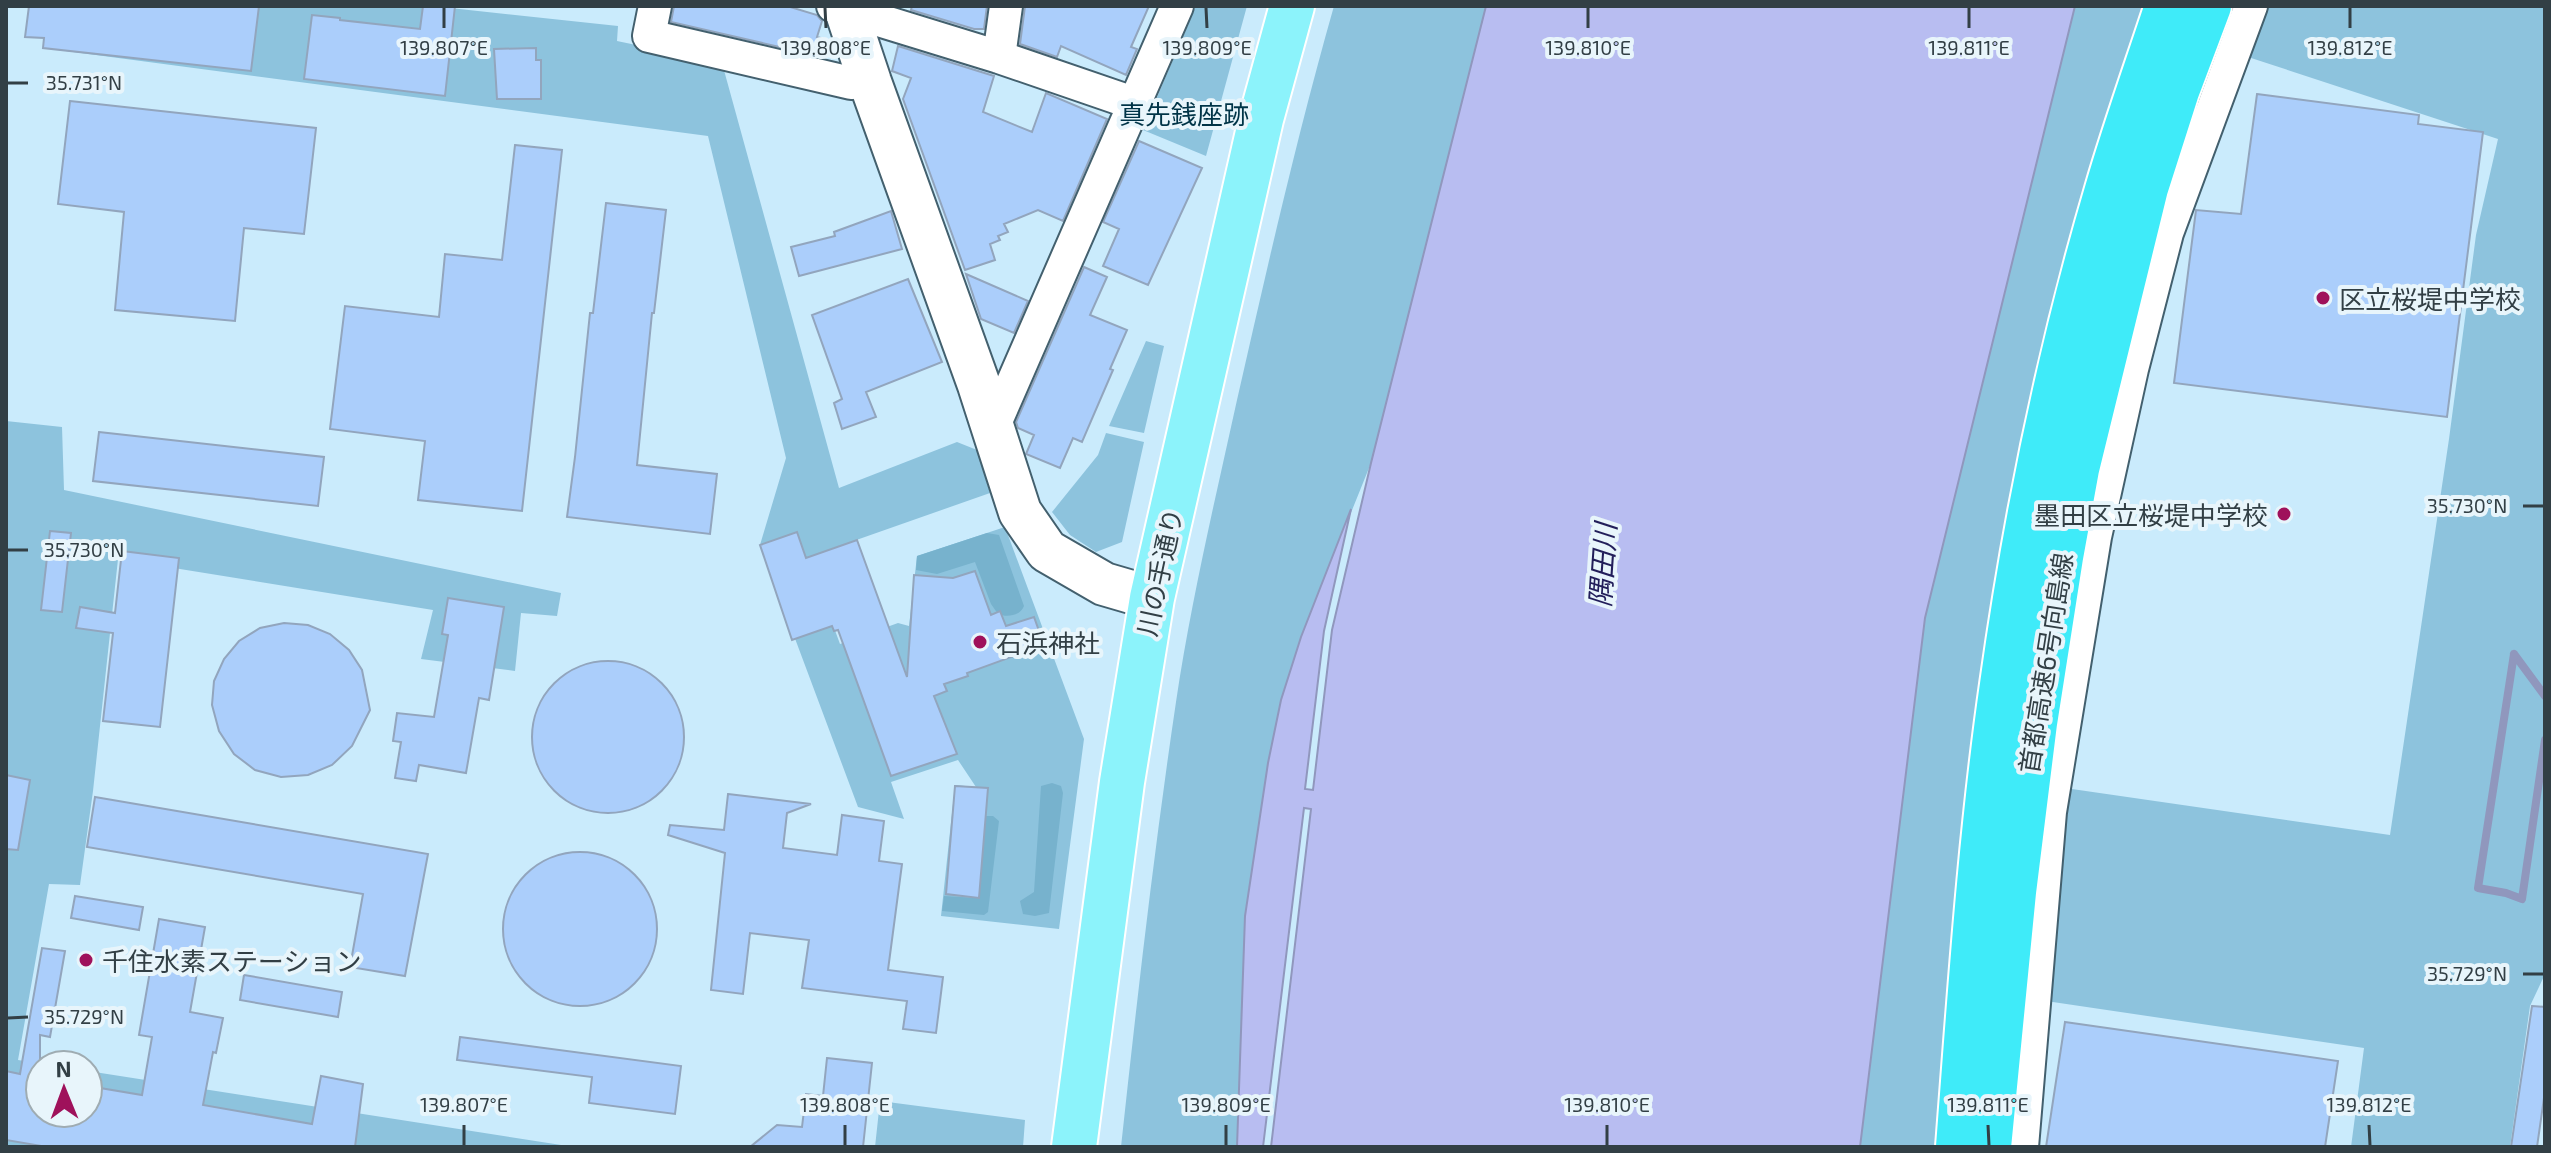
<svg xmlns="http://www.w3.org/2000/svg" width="2551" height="1153" viewBox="0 0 2551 1153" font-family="'Exo 2','Noto Sans JP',sans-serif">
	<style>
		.green { fill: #8dc3dd }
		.forest { fill: #77b2cd }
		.water { fill: #b8bdf1; stroke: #9097bd; stroke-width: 2 }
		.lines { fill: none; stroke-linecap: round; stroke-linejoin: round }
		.stream { stroke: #9097bd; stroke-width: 8 }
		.building { fill: #abcefb; stroke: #92a5bd; stroke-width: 2 }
		.minor-casing { stroke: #43606e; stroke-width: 36 }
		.tertiary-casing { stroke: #43606e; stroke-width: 46 }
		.primary-casing { stroke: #fff; stroke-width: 48 }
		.motorway-casing { stroke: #fff; stroke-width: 48 }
		.minor { stroke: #fff; stroke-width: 32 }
		.tertiary { stroke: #fff; stroke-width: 42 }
		.primary { stroke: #8cf3fb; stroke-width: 44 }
		.motorway { stroke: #3febf9; stroke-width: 44 }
		.ticks { fill: none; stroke: #323f45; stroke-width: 3 }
		.poi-dot { fill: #9f115b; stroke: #e8f5fb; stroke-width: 3 }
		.labels { text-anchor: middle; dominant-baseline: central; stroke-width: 8; stroke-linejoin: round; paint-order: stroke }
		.park-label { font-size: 26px; fill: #003447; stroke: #e8f5fb }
		.poi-label { font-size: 26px; fill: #323f45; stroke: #e8f5fb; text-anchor: start }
		.street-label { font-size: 26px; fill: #323f45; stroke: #e8f5fb }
		.water-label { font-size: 28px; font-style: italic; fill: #221e5a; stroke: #e8f5fb }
		.ticks-label { font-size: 20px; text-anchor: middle; fill: #323f45; stroke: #e8f5fb; stroke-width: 8; stroke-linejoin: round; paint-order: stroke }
	</style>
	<rect width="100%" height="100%" fill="#caebfc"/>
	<path class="green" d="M47 6H432L618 26 617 41 722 63 839 488 957 442 977 450 990 493 808 557 840 644 898 623 909 626 917 556 1005 527 1084 739 1059 929 941 916 955 785 976 787 958 760 891 782 904 819 858 807 760 545 786 458 708 136 43 48Z
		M1196 6H1247L1206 156 1143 130Z
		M1334 6H1486L1371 463 1301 637 1281 700 1268 763 1245 916 1237 1147H1121C1137 999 1154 850 1176 702 1191 601 1215 500 1237 400 1267 268 1297 136 1334 6Z
		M2075 6H2183L1973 1147H1860L1925 618Z
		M2267 6H2545V974L2530 1006 2510 1147H2351L2364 1048 2046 1001 2065 788 2390 835 2449 439 2476 235 2498 139 2248 57Z
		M1146 341 1164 346 1144 433 1109 426Z
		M6 421 62 427 64 490 561 593 557 616 521 613 515 671 421 659 433 610 118 559 93 791 80 885 49 884 18 1060 49 1065H40V1113H88V1071L574 1147H6Z
		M1106 433 1144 442 1122 542 1096 552 1070 535 1052 512 1098 455Z
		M880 1101 1025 1120 1023 1147H875Z"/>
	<path class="forest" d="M987 533 999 535 1024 606C1021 615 1008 618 998 614L991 604 975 562 937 574 916 570 917 556Z
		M1052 783 1061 786 1063 793 1049 913 1035 916 1023 914 1020 901 1034 892 1041 786Z
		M985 816H993L999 821 988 912 984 915 942 911 944 896 977 898 983 819Z"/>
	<path class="water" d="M1486 6H2075L1925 618 1860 1147H1271L1311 809 1304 808 1263 1147H1237L1245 916 1268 763 1281 700 1301 637 1351 509 1324 631 1305 789 1313 790 1332 630 1371 463Z"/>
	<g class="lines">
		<path class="stream" d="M2514 654 2478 888 2506 893 2522 899 2545 740
			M2514 654 2545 696"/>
	</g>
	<path class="building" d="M29 6H259L251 71 43 48 44 38 25 37Z
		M423 6H455L445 96 304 79 312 15 340 18V20L420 29Z
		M674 6H787L817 15 822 21 817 37 824 39 819 56 671 22Z
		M912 6H987L984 29H974L911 10Z
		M1025 6H1149L1131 47 1137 49 1126 75 1061 46 1057 57 1020 44Z
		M898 46 994 76 983 112 1032 132 1046 93 1107 119 1063 221 1038 210 1004 224 1008 232 998 236 1000 240 990 244 995 260 965 270 903 99 911 78 892 71Z
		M536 48V60H541V99H497L494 49Z
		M2257 94 2419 115 2418 124 2483 132 2447 417 2174 383 2196 210 2241 214Z
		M70 101 316 128 304 234 244 228 235 321 115 310 124 212 58 204Z
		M1139 141 1202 168 1148 285 1103 266 1119 229 1103 222Z
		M515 145 562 150 522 511 418 500 425 441 330 429 345 306 439 317 445 254 502 260Z
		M606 203 666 210 654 313H652L637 465 717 474 710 534 567 517 575 457 590 313H593Z
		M891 211 902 249 799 276 791 247 835 236 834 232Z
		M1084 267 1107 277 1090 315 1127 330 1110 369 1113 370 1082 442 1073 438 1060 468 1026 454 1034 435 1018 428 1016 422Z
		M966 274 1028 301 1014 333 981 319Z
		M908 279 942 362 866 392 876 417 842 429 834 403 842 399 812 315Z
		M99 432 324 457 318 506 93 481Z
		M50 531 71 533 62 612 41 610Z
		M797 532 806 558 857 540 907 677 914 575 953 578 975 571 991 615 1000 611 1006 626 1034 617 1044 645 967 673 968 676 944 684 947 691 934 696 957 754 891 776 838 630 834 631 832 626 792 640 760 545Z
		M122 551 179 558 160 727 103 721 113 633 76 628 80 607 115 613Z
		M448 598 504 607 489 700 479 698 466 773 419 765 416 781 395 778 401 742 393 741 397 713 434 717 448 635 442 634Z
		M284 623 308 625 330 634 349 650 362 670 370 710 352 746 332 765 308 775 281 777 255 770 234 754 219 731 212 705 214 681 224 659 239 641 260 628Z
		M532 737a76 76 0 1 1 152 0a76 76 0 1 1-152 0Z
		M6 775 30 780 18 850 6 849Z
		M955 786 988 788 979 898 946 894Z
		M728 794 811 804 787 813 783 848 837 855 842 815 884 821 879 861 902 864 888 970 943 977 936 1033 903 1029 907 1001 802 988 809 940 750 933 743 994 711 990 725 853 668 835 670 825 724 830Z
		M95 797 428 854 405 976 350 967 363 894 87 847Z
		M503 929a77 77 0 1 1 154 0a77 77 0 1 1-154 0Z
		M75 896 143 907 139 930 71 918Z
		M159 919 205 927 190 1012 223 1018 216 1053 213 1052 203 1105 312 1124 321 1076 363 1084 355 1147H47L6 1140V1071L20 1074 42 948 65 951 50 1037 40 1035V1113H88V1086L142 1095 152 1037 139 1035Z
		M244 975 342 992 338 1017 240 1000Z
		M2532 1006 2545 1007V1091L2537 1147H2511Z
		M2065 1022 2338 1061 2325 1147H2046Z
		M460 1037 681 1066 675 1114 589 1103 592 1077 457 1060Z
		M827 1058 872 1063 863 1147H750L777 1125 802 1127 806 1094 823 1096Z"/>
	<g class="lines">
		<g class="minor-casing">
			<path id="minor" d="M655 6 649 36 851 83 870 82
				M833 6 999 57 1136 104
				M999 57 1006 6
				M993 428 1177 6
				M2022 1147 2050 812 2095 537 2132 369 2167 233 2251 6"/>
		</g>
		<g class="tertiary-casing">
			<path id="tertiary" d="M846 10 870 82 979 385 1020 512 1047 551 1104 584 1152 598"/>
		</g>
		<g class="primary-casing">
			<path id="primary" d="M1074 1147 1122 782 1152 598 1261 119 1292 6"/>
		</g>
		<g class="motorway-casing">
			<path id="motorway" d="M1958 1147C1970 993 1980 838 2002 685 2025 520 2060 349 2107 190 2125 128 2147 67 2167 6
				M1989 1147 2014 892 2035 723 2061 557 2077 469 2146 188 2177 91 2209 6"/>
		</g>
		<use href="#minor" class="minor"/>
		<use href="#tertiary" class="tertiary"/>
		<use href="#primary" class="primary"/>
		<use href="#motorway" class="motorway"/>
	</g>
	<path class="ticks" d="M444 8V28M825 8 826 28M1206 8 1207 28M1588 8V28M1969 8V28M2350 8V28M8 83H28M2523 506H2543M8 550H28M2523 974H2543M8 1018 28 1017M464 1125V1145M845 1125V1145M1226 1125V1145M1607 1125V1145M1988 1125 1989 1145M2369 1125 2370 1145"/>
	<g class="poi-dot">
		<circle cx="2323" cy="298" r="8"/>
		<circle cx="2284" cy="514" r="8"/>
		<circle cx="980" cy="642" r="8"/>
		<circle cx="86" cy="960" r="8"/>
	</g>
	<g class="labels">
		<g class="park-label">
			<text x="1184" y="113">真先銭座跡</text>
		</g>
		<g class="poi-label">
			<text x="2339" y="298">区立桜堤中学校</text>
			<text x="2268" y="514" text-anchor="end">墨田区立桜堤中学校</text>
			<text x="996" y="642">石浜神社</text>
			<text x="102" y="960">千住水素ステーション</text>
		</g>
		<g class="street-label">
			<text transform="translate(1159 572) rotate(-78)">川の手通り</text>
			<text transform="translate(2045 663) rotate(-81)">首都高速6号向島線</text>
		</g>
		<g class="water-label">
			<text transform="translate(1602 565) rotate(-86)">隅田川</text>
		</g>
	</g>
	<g class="ticks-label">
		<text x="444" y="55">139.807°E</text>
		<text x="826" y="55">139.808°E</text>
		<text x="1207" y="55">139.809°E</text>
		<text x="1588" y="55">139.810°E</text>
		<text x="1969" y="55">139.811°E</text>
		<text x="2350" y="55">139.812°E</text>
		<text x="84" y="90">35.731°N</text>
		<text x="2467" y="513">35.730°N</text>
		<text x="84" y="557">35.730°N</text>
		<text x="2467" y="981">35.729°N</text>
		<text x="84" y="1024">35.729°N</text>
		<text x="464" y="1112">139.807°E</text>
		<text x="845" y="1112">139.808°E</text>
		<text x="1226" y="1112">139.809°E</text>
		<text x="1607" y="1112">139.810°E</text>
		<text x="1988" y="1112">139.811°E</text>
		<text x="2369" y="1112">139.812°E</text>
	</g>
	<rect width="2551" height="1153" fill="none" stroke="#323f45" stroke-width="16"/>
	<g transform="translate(64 1089) rotate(359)"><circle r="38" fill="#e8f5fb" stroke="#9facb2" stroke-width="2"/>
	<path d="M0-6L14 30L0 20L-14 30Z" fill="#9f115b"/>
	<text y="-12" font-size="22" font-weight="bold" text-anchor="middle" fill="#323f45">N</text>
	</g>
</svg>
